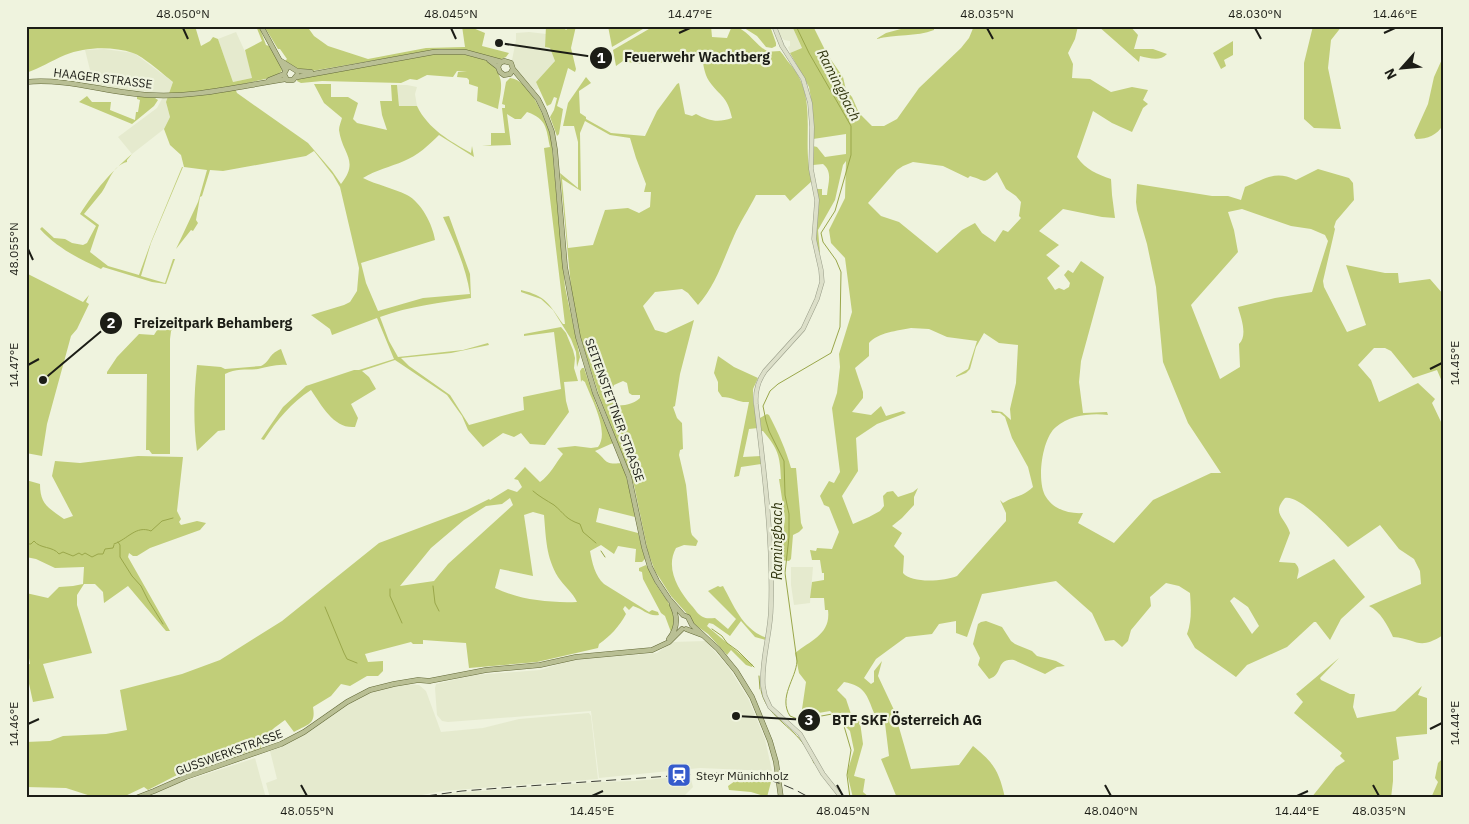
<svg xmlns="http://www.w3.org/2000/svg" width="1469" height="824" viewBox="0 0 1469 824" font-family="'IBM Plex Sans',sans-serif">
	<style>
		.built { fill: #e5eace }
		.green { fill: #c1ce79; fill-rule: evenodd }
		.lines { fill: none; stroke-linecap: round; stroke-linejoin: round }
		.stream { stroke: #9aa74a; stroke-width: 1 }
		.secondary-casing { stroke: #989c88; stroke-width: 5 }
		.primary-casing { stroke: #646a39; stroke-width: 5.5 }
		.secondary { stroke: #dcdfc9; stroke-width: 4 }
		.primary { stroke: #b9bf94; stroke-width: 4.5 }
		.rail { stroke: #3d3f36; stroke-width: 1; stroke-dasharray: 10 5; stroke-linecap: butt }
		.ticks { fill: none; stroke: #1c1d16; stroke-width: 2 }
		.labels { text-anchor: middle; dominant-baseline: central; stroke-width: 4.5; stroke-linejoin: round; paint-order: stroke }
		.street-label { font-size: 12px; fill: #1c1d16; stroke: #eff3de }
		.poi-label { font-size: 12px; fill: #1c1d16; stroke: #eff3de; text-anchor: start }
		.water-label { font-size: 14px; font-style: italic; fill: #30350e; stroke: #eff3de }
		.leader { fill: none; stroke: #1c1d16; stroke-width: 2 }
		.callout-dot { fill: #1c1d16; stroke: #eff3de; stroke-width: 2 }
		.mark-label { font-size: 15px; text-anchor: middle; font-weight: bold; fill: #fff }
		.callout-label { font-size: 14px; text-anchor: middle; font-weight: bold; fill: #1c1d16; stroke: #eff3de; stroke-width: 4.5; stroke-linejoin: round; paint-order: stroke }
		.neatline { fill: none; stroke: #1c1d16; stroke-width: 2 }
		.ticks-label { font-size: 12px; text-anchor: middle; fill: #1c1d16 }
	</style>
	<rect width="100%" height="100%" fill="#eff3de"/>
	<path class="built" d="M777 26H792L802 48 790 53 788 47 790 46V41L784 40 779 35Z
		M236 32 247 56 252 78 233 82 218 39Z
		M529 32 546 34 545 47 550 48 555 61 536 82 539 88 535 91 515 70 512 60 516 40V33Z
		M104 49 134 53 173 82 169 93 120 90 88 84 84 80 92 78 85 50Z
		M397 85H407L417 87 415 94 417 106H399Z
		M163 97H168L166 102 170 117 164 129 132 154 118 137 157 108Z
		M791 567H813L810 603 794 605 791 585Z
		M706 641 729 668 748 698 765 739 772 771 700 768 599 778 591 711 448 722 442 721 437 715 435 688 436 684 440 683 475 675 540 670 572 660 657 653 672 642Z
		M404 684 419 685 426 691 441 732 483 728 519 719 589 713 591 716 598 779 443 791 406 798H270L266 783 277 779 270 751 303 735 343 706 365 694 384 687Z
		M255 758 266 798H146L179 783Z
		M690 776 693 787 682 798H426L452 793 598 782 633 781Z"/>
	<path class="green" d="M26 26H195L201 46 210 41 213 37 218 39 233 82 252 78 245 50 262 41 256 26H259L266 45 269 46 281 65 282 71 274 77 234 86 237 93 308 143 332 171 341 184C360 160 342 154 339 130 339 126 341 122 342 118L324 103 314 84H331V97H348L358 103 353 119 357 123 387 130 382 115 380 101H392L391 85H397L399 106H417C428 129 450 141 471 153L472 146 474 157 439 135C429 145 417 156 404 161 390 167 376 170 363 178 377 185 393 188 407 195 421 202 433 225 435 240L361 263 366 283 378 311 423 298 470 294C466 267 454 241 443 217L449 216 470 274 471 298C440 303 410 306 380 317L389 341 398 357 463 350 488 343 489 345 451 353 401 358 409 366 450 395 469 425 524 410 523 397 561 389 554 332 524 336V334L561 327 566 333 573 350 575 358 574 368 578 381 564 382 566 401 569 412 545 445 530 444 521 433 514 437 503 433 483 447 468 430 462 416 447 395 395 360 362 371 369 377 376 389 351 404 358 418 355 427C334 429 322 406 311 390 291 403 277 420 264 440L261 439 283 407 306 386 354 370H359L394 359 377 318 332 335 330 329 311 315 344 305 350 302 357 291 359 268 340 187 333 175 314 151 306 156 223 171 210 170 202 196 200 197 196 220 198 223 193 231 191 230 176 249 198 202 207 170 184 167 181 155 170 145 164 129 170 117 166 102 173 82C164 75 143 56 133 53 112 46 85 47 65 55 51 61 40 68 26 73Z
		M264 26H311L309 29 314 36 328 46 368 59 426 48 465 47 462 26H465V28H473L485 33 482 46 509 53 506 57 499 60 466 50 440 49 312 71 300 70 285 61 287 59 280 49H278Z
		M546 26H562L566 30 571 26H576L571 48 576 69 575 72 568 68 557 106 563 109 559 134 557 136 550 117 554 110 557 98 554 97 551 104 547 106 536 82 555 61 550 48 545 47Z
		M608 26H648L612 47Z
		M654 26H711L712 37 727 38 732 26C748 28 757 48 768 51 772 52 776 51 780 51 784 55 786 60 790 64 820 99 800 141 812 181L790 201 785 195H756C749 209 740 222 734 236 723 260 716 285 698 305L688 293 682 289 655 292 643 306 655 330 666 333 694 320 680 374 675 406 673 407 677 418 682 423 683 449 680 450 679 455 686 485 691 532 692 535 698 541 696 546 684 545 676 548C665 568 678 590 692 606 695 609 698 615 703 617 706 619 711 618 715 618L728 629 736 619 708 591 718 586 720 587 723 586C734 606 743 630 767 638L766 640 755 637 741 621 730 636 713 624 709 623 707 626 753 665 752 667 746 665 731 650 727 655 708 634 694 624 689 616 671 596 655 571 648 552 634 485 599 395 578 330 571 287 560 173 578 188V142L574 126H563L568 103 586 77 591 83 579 91 580 113 586 117V119L611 133 645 136 657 111 677 84 679 83 685 114 692 116 696 114C709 121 718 123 732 118 727 95 721 98 709 81 704 74 703 61 701 53 676 62 650 67 623 61L616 66 613 50ZM585 121 610 135 630 138 636 158 646 184 644 192H651L650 207 639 213 628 208 605 210 593 245 568 248 562 179 581 191 580 133ZM623 381 627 383 629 393 632 395H640V398C633 405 624 405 615 406L610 394 614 385Z
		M741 26H770L776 43V46L772 48 766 47 757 36Z
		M792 26H813L827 54 843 77 846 90 852 97 859 113 872 126H884L897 119 919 88 961 48 969 38 974 26H1078L1075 39 1068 53 1073 64 1072 78 1090 79 1111 92 1132 87 1148 90 1143 100 1148 104 1143 108 1132 132 1112 123 1093 111 1077 157C1086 170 1097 174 1111 179L1112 195 1115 218 1102 217 1063 209 1039 231 1059 245 1046 255 1060 266 1047 278 1055 290 1059 288 1064 290 1069 287 1070 283 1064 275 1068 270 1073 273 1081 261 1104 277 1081 361 1079 382 1083 413 1107 412 1108 415C1091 413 1070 415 1056 427 1042 438 1036 482 1046 497 1054 510 1070 514 1083 513L1078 523 1114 543 1153 500 1211 473H1221L1188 423 1163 362 1156 287 1147 244 1137 210 1136 202 1137 184 1212 196H1228L1241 200 1245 187C1265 179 1275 170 1296 180L1318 169 1349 178 1353 183 1354 200 1336 221 1334 227 1335 229 1323 281 1324 287 1347 332 1366 325 1346 265 1385 273H1398L1399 283 1430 279 1443 294V384L1437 370 1413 378 1391 351 1385 348H1374L1358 365 1371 380 1379 402 1418 383 1435 399 1432 403 1443 426V635C1418 651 1418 639 1393 637 1388 626 1380 611 1369 606L1421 584 1420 571 1414 559 1399 549 1380 525 1348 547C1337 536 1300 494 1285 498 1271 514 1285 517 1290 533L1279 562 1295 563C1301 569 1298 572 1297 579L1334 559 1365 597 1341 619 1330 640 1316 622H1314L1287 647 1247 665 1236 677 1195 648 1187 634C1192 620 1191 608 1190 593L1179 586 1166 583 1150 597 1151 606 1131 630 1128 641 1122 647 1114 640 1105 641 1092 613 1056 581 982 594 967 637 956 633V621L939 624 932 634 906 637 876 659 864 678 871 684 874 682V671L882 661 878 676 894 710 911 769 959 765 973 746C994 763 999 771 1005 798H897L881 759 889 756 884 715 874 713C867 695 865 686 844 682L837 690 846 699 852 717 860 722 863 744 854 776 865 779 863 792 870 798H853L847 773 854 750 850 731 830 711 801 716 806 682 799 673 795 653C811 640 831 634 828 610H825L824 598H810L812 582 824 580V573H822L820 560H812L810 550 816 551 817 548 832 549 839 532 829 507 824 505 820 496 829 481 834 483 840 472 832 408 837 393 840 367 839 354 852 312 845 258 831 243 829 230 845 198 846 161 843 165 835 200 818 230 820 253C811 240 816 206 817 189H822V195H827C828 183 833 172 823 164L813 165V146L817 147 825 157 846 154V134L813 139V110L809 87 790 53 802 48ZM913 162 943 166 968 178 970 176C987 181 982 185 997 172L1006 189 1016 196 1021 202 1019 216 1021 218 1008 232 1003 230 995 242 982 233 975 223 962 230 937 253 899 222 881 216 868 203 897 170 903 166ZM1242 209 1291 226 1311 229 1325 235 1328 241 1312 292 1275 298 1238 307C1241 318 1248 335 1239 344L1240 367 1220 379 1191 305 1238 252 1234 230 1228 212ZM911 328 929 329 947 337 977 341 968 369 956 376V377L966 373 970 369 976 347 984 333 999 343 1018 345 1016 383 1010 409 1011 420 1002 412 991 410 992 413H1000L1005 417 1012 438 1028 467 1033 487C1021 498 1016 495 1003 503L1000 500 1006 513V521L957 576C945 581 912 584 903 573L904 556 894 546 902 533 892 526 902 518 914 505V497L918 488 913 492 898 497 893 491 887 492 883 496 884 506 880 511 869 517 853 524 842 496 858 471 856 438 877 424 906 413 903 411 886 416 881 406 871 415 852 412 863 398V392L855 368 869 356V343C879 332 897 331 911 328ZM1234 597 1248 607 1259 626 1252 634 1230 601Z
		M912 26H934V30C916 37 896 34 876 39L886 33Z
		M1098 26H1130L1138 35 1134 49H1153L1167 54C1160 62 1149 58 1140 56L1139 62Z
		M1313 26H1342L1331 40 1328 68 1341 129 1314 128 1304 119V63Z
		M1233 41V55L1224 60 1226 66 1221 69 1213 53Z
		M436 53C458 54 494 52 500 78 503 87 499 100 498 109L477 101 478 87 469 84V80L467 78 457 77 458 72H467L457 71 453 77 427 75 417 80 410 79 401 83 322 81 301 83 297 81 298 78Z
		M1443 57V125C1437 135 1428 139 1416 139L1414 135 1428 104 1434 77Z
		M510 78C530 79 546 121 551 137L565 287 580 357 577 367 576 352 571 339 553 310 541 299 521 292V290C546 296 549 304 563 324H565L544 148 550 147C546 128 547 119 527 112L521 119H515L507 114 511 145 482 146 491 145V133H505L502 108H505V105L502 104 506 82Z
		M87 96 92 102H111L110 110 135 120 136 112H138L140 100 137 99V96L155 98 158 100 154 106 132 124 79 102Z
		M132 154 127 160V162C112 166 110 180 102 192 96 199 90 207 84 214L99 225 90 252 108 266 139 275 151 242 182 167H183L151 243 141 276 165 283 173 259H175L166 284 152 282 103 267 101 269C78 258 57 248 40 229L42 227 54 238 65 239 72 243 83 245 87 243 96 226 80 214C97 188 108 175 132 154Z
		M26 273 83 302 89 295 86 302 89 304 77 329 71 336 47 424 42 456 26 453Z
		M169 325 175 327 171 331 170 339V454H152L149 450H146L147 374H107V372L117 357 139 334 154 335 159 327Z
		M281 349 287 365C276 364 268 367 258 369 247 370 236 368 225 374V430L218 431 197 451C193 422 194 394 197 365L221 367 225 369 261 366C271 361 267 355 281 349Z
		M718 356 734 367 758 378 753 389V400L758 428 749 429 743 457 761 456V464L741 467 739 476 734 477 749 402C738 403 733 397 722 397L718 391V382L714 373Z
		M582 368H584L596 404 613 443 595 451C608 460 602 465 622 463L629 487 635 517 599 508 596 522 638 533 645 559 642 562H635L636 549 618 546 614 554 601 545 590 551C592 562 595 576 604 584L649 612 652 610 658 612 659 615C649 617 643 609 633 606L629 610 625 606 623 609 626 614C619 627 610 636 599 644L598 648 537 662 469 668 466 643 423 640V644H413L411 642 365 654 368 662 383 661V671L378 676H367L350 686 341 684 331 696 313 707C316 725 308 724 294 732L285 720C277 725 266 736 259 738L262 743 261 748 177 775 148 790 144 787 121 798H97L66 788 26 787V742L50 741 63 736 106 734 127 730 120 690 182 674 220 660 282 621 379 543 467 510 489 499 490 500 508 489 517 492 522 487 518 480 514 479 525 467 540 482C550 475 555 464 563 454L557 448 575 446 591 448 598 447C610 432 591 398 585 382L582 380 581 382 580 371ZM510 498 513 505 448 564 434 581 400 586 431 548 464 520 486 506 502 504ZM533 512 544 515C546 538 546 557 558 577 564 586 573 593 577 602 549 603 520 600 495 588L500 569 533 576 524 515Z
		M767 414 769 415C778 432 786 450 791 468H796L801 523 803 528 799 532 793 535 791 559 789 561 780 560 785 518 779 479H781C780 455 778 449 763 431H761L760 418Z
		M138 456 183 457 177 511 181 519 179 522 181 525 197 521 206 523 200 530 150 548 137 556H133L129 553 128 557 170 631H166L128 586 104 603 103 592 95 584H84L77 595V605L92 653 43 664 54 698 33 702 26 670V665L30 664 26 640V593L48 598 59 587 73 586 83 584 84 567 55 568 36 559 26 557V480L40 484C40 505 49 508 64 519L73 516 52 476 55 461 80 463Z
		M646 565C650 571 652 577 655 583 665 599 681 613 671 632L665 616 661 613 643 579 642 572 639 571V568Z
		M986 621 1002 627 1011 641 1015 644 1032 651 1037 656 1056 661 1065 666 1057 667 1045 674 1014 660C995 658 1004 675 989 679L978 665 980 658 973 644 978 624 981 622Z
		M1339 658 1320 678 1321 680 1350 694H1355L1353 707 1357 718 1395 711 1422 686 1418 695 1427 698V734L1396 737 1399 759 1393 761V781L1391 798H1311L1336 767 1345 761 1340 756 1342 753 1294 713 1303 702 1296 694Z
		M1443 758V798H1431L1438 782 1435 778 1438 763Z
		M737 774 771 782 767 797 751 792 729 790 728 786 735 781Z"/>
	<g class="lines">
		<path class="stream" d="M796 26 809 53 851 126V155L835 211 821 233 823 242 836 260 841 272 840 327 831 353 778 384 770 391 763 406 766 421 769 431 784 461 785 495 789 514V537L785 573 797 661C796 679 778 697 790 716L800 720 832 714 837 717 844 726 851 750 847 775 850 798
			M533 491C540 497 546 500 554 505 565 514 565 519 580 524L583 532 596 543
			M118 542 120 545V557L132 576 141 586 148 600 163 624
			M114 544C128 539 136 525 151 531L162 521 173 518
			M26 545 27 544H31L34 541C40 549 53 546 59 554L63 552 73 556 79 553 82 555 85 553 92 557 98 554H103L105 549 113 548 114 545
			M601 551 605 557
			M433 586 435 603 439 611
			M390 589V596L402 623
			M325 607 344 653 347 659 357 663
			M712 629 722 636 727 643 738 651 754 667
			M759 676 760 689
			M761 690C766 716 791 725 805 746
			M811 756 814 763"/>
		<g class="secondary-casing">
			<path id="secondary" d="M774 26 782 46 803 79 810 103 812 127 811 169 817 200 814 239 821 270 822 282 817 299 803 329 765 371C758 381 755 392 756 404 764 471 773 539 771 606 771 633 761 659 763 686L765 696 770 707 800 734 823 774 842 798"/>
		</g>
		<g class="primary-casing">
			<path id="primary" d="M261 26 285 70
				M489 60 498 67 500 72 504 75 510 74 513 69
				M281 61 297 71 311 72
				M498 67 500 63 504 61 511 63 513 69 538 99 544 111 552 132 555 150 565 267 578 337 595 393 629 477 644 547 650 567 657 581 669 599 683 615 688 617 692 625 718 649 736 671 752 697 770 741 776 762 781 798
				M287 68 284 74 287 80H293L297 75
				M297 77 434 52H465L502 62
				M269 80 284 74
				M26 82C68 78 108 93 149 95 195 98 240 86 286 79
				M686 629 702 635
				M669 639C678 628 678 617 672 605
				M429 681 486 670 540 665 576 657 652 650 669 642 682 629
				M136 798 154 791 186 777 281 744 304 732 347 702 370 690 394 684 418 680 430 681"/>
		</g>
		<use href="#secondary" class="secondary"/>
		<use href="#primary" class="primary"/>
		<path class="rail" d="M412 798 462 791 514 787 727 772C756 775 784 782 810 798"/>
	</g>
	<path class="ticks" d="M183 28 188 39M451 28 456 39M987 28 993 39M1255 28 1261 39M679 33 690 28M1384 33 1395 28M28 249 33 260M28 365 39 359M1430 369 1442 363M28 724 39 719M1430 729 1442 723M301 785 307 796M837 785 843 796M1105 785 1111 796M1373 785 1379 796M592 796 603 791M1297 796 1308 791"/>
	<defs>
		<g id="station-square" transform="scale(1.25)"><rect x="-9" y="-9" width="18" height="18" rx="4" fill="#355bcc" stroke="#eff3de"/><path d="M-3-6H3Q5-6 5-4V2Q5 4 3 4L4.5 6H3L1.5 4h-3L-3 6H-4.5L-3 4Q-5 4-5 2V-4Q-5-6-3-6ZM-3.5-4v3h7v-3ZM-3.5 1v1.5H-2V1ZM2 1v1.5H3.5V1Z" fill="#fff"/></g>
	</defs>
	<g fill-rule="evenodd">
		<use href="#station-square" x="679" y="775"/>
	</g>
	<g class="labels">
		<g class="street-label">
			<text transform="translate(103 78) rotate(7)">HAAGER STRASSE</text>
			<text transform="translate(615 410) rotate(70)">SEITENSTETTNER STRASSE</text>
			<text transform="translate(229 752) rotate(-20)">GUSSWERKSTRASSE</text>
		</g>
		<g class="poi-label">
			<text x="696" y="775">Steyr Münichholz</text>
		</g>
		<g class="water-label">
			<text transform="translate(839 85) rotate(63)">Ramingbach</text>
			<text transform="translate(777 541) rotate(-90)">Ramingbach</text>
		</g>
	</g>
	<path class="leader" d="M499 43L601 58M43 380L111 323M736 716L809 720"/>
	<g class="callout-dot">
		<circle cx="499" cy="43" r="5"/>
		<circle cx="43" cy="380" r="5"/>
		<circle cx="736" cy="716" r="5"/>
		<circle cx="601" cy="58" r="12"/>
		<circle cx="111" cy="323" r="12"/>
		<circle cx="809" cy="720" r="12"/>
	</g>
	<g class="mark-label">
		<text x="601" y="63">1</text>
		<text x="111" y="328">2</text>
		<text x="809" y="725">3</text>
	</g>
	<g class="callout-label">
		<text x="697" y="62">Feuerwehr Wachtberg</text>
		<text x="213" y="328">Freizeitpark Behamberg</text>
		<text x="907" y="725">BTF SKF Österreich AG</text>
	</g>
	<rect width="1469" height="824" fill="none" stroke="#eff3de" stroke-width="55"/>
	<g transform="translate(1402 68) rotate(243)" stroke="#eff3de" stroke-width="4" paint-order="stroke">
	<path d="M0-4L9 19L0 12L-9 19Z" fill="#1c1d16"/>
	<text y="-8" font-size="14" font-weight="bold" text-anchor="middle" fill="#1c1d16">N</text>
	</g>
	<rect x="28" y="28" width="1414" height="768" class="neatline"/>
	<g class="ticks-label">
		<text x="183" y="18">48.050°N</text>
		<text x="451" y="18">48.045°N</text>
		<text x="690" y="18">14.47°E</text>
		<text x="987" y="18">48.035°N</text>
		<text x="1255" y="18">48.030°N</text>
		<text x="1395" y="18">14.46°E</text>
		<text transform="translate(14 249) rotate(-90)" y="4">48.055°N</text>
		<text transform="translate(1455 363) rotate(-90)" y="4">14.45°E</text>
		<text transform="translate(14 365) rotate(-90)" y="4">14.47°E</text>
		<text transform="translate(1455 723) rotate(-90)" y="4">14.44°E</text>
		<text transform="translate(14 724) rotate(-90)" y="4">14.46°E</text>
		<text x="307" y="815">48.055°N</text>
		<text x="592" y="815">14.45°E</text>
		<text x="843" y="815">48.045°N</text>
		<text x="1111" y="815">48.040°N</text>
		<text x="1297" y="815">14.44°E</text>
		<text x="1379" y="815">48.035°N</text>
	</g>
</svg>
